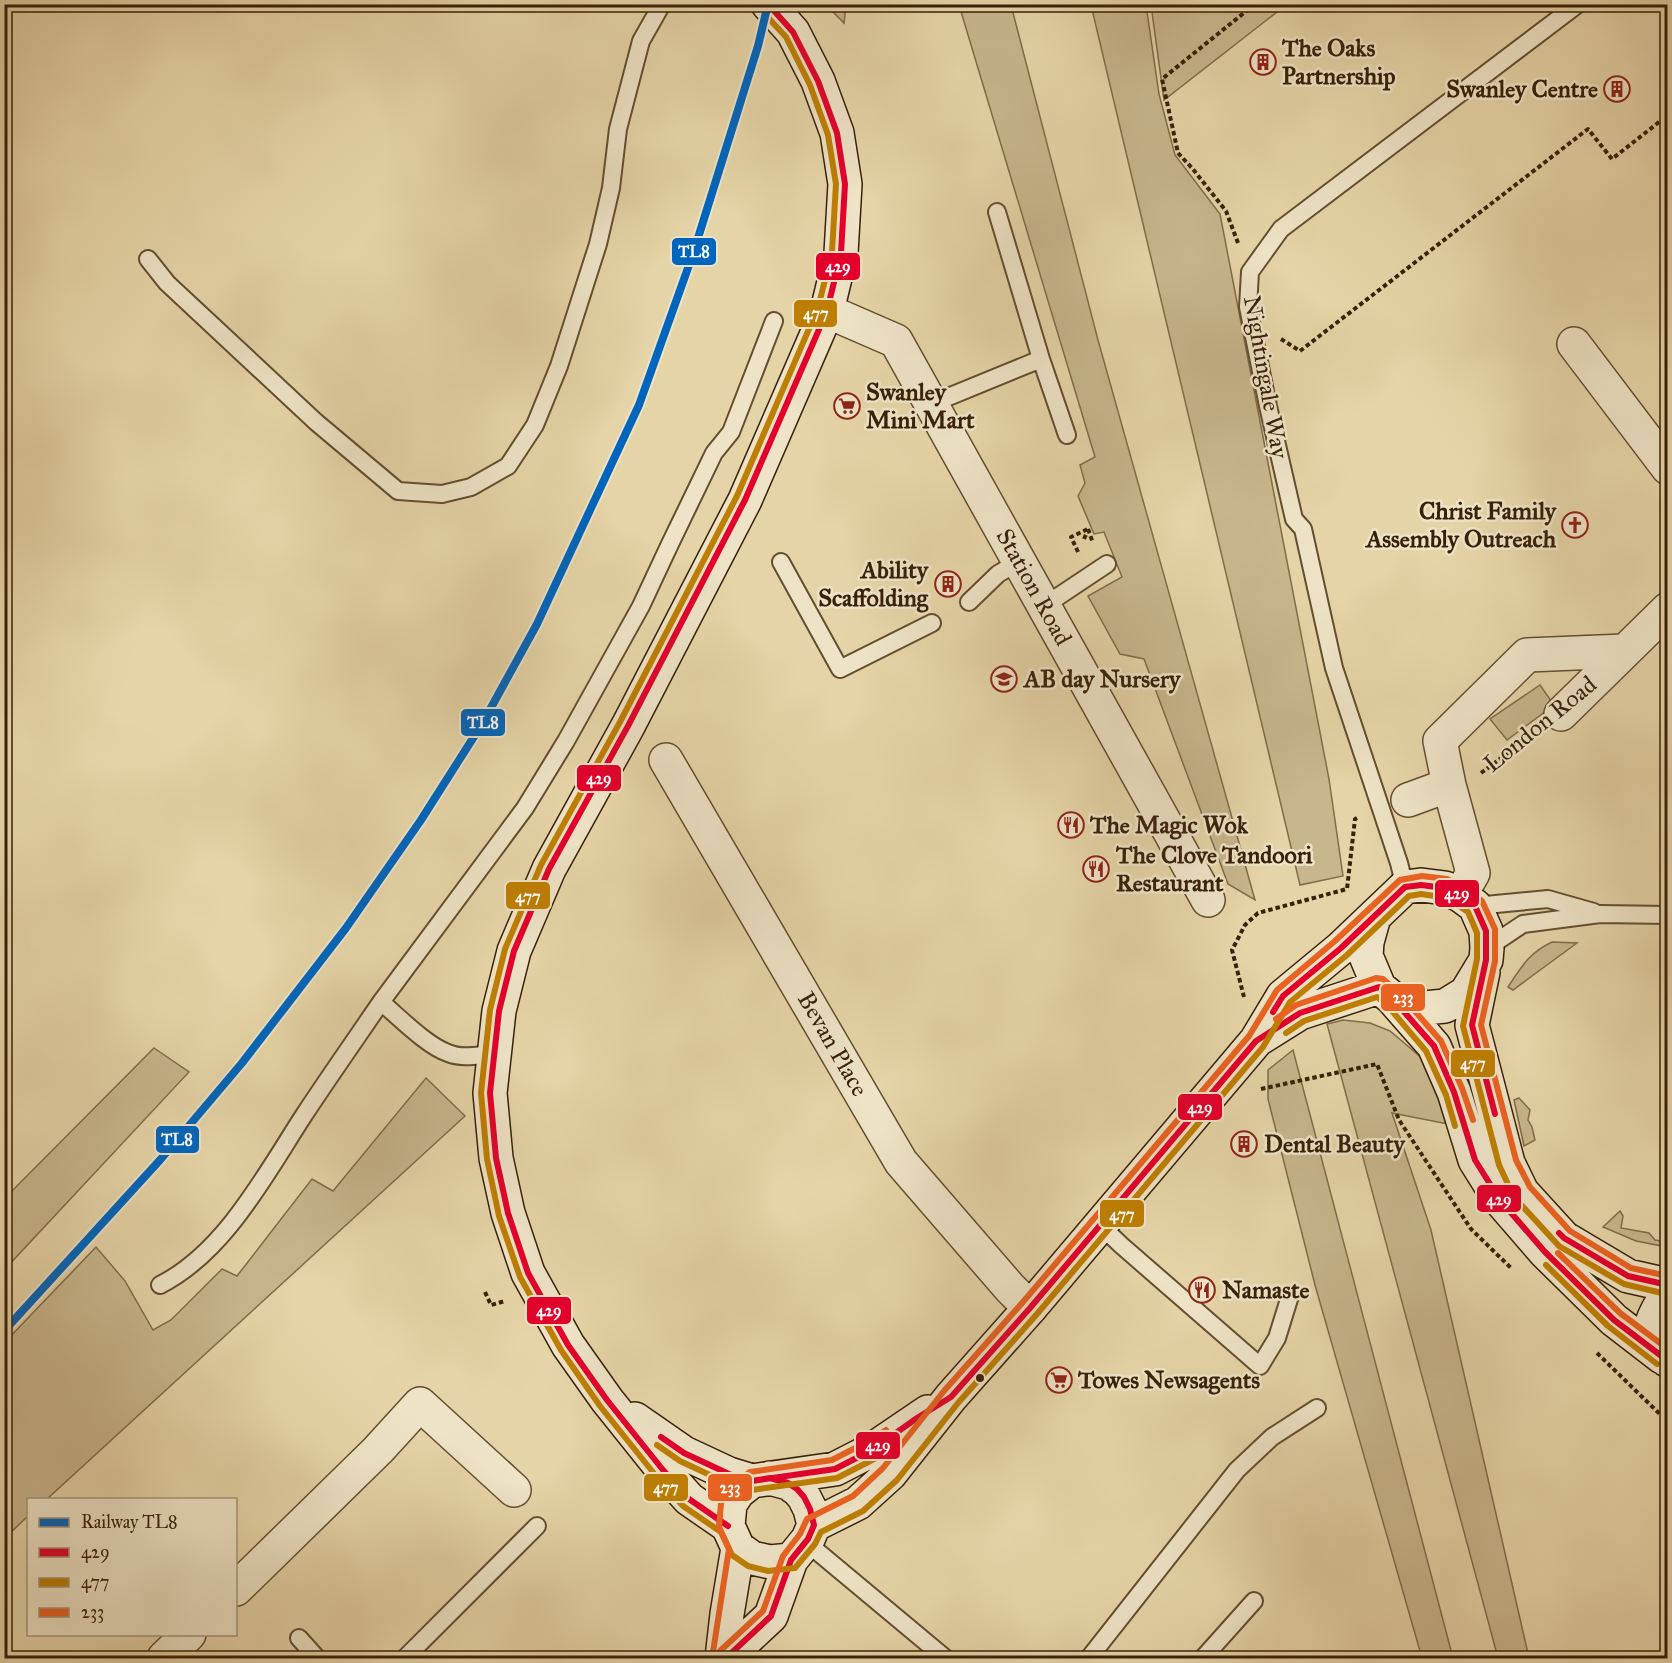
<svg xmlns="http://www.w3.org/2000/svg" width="1672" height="1663" viewBox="0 0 1672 1663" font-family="'IM FELL Great Primer',serif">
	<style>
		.green { fill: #c8b68c; stroke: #806c4a; stroke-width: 1.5 }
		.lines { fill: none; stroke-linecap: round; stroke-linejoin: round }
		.lane-casing { stroke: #634e30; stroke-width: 20 }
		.street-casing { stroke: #634e30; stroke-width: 36 }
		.secondary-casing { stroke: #382109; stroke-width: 36 }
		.path { stroke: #382109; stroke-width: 4; stroke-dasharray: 4.5 3; stroke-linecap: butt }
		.lane { stroke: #eee3c6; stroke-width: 16 }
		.street { stroke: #eee3c6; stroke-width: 33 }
		.secondary { stroke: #eee3c6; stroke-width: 33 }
		.bus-1-casing { stroke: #eee3c6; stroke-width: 10 }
		.bus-2-casing { stroke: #eee3c6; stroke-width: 10 }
		.bus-3-casing { stroke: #eee3c6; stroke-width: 10 }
		.bus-1 { stroke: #e4002b; stroke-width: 6 }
		.bus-2 { stroke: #be7e03; stroke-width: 6 }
		.bus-3 { stroke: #e96221; stroke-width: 6 }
		.rail-1-casing { stroke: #eee3c6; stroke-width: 12 }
		.rail-1 { stroke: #0065bd; stroke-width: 8 }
		.bus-dot { fill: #382109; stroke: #eee3c6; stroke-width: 2 }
		.labels { text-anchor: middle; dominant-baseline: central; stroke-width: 5; stroke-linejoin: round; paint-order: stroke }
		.poi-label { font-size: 24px; font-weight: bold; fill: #382109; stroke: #eee3c6; text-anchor: start }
		.street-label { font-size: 24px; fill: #382109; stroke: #eee3c6 }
		.line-badge { stroke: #eee3c6; stroke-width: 2 }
		.badge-label { font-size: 16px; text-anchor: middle; font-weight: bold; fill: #fff }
	</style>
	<rect width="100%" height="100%" fill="#e5d4a7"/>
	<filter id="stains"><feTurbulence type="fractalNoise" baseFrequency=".00333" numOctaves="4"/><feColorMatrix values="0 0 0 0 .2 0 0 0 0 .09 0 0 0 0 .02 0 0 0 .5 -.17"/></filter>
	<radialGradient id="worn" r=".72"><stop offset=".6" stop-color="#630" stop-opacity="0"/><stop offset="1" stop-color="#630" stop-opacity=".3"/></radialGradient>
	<path class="green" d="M826 5H846L844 23Z
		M959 5H1011L1098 340 1255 900 1228 884 1144 659 1120 654 1088 596 1122 577 1104 532 1094 534 1078 496 1085 483 1080 465 1095 457Z
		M1091 5H1146L1159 94 1175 155 1220 214 1329 779 1343 876 1300 885Z
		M1151 5V4L1286 5 1164 100Z
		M1540 685 1554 705 1507 740 1490 719Z
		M1552 942 1577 943 1513 990 1508 987C1522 966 1529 953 1552 942Z
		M1343 1020 1370 1023 1390 1031 1423 1059 1448 1124 1392 1113 1431 1230 1529 1658H1498L1327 1024Z
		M154 1048 189 1072 5 1269V1198Z
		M1293 1050 1453 1658H1422L1315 1285 1268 1099V1070Z
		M426 1078 465 1116 47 1499 28 1500V1516L5 1538V1342L96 1247 125 1281 153 1330 171 1320 222 1269 237 1276 312 1179 333 1191Z
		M1519 1098 1530 1110 1528 1120 1532 1127 1535 1140 1524 1146 1514 1100Z
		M1620 1211 1623 1216 1621 1228 1649 1233 1655 1240 1667 1242V1247L1636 1241 1603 1227Z"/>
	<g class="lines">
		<g class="lane-casing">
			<path id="lane" d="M148 259 167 283 316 422 398 491 442 494 471 487 508 466 535 425 559 366 598 244 611 188 618 129 641 41 662 4
				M1041 359 1067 435
				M931 404 1041 359 997 212
				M781 562 840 669 932 623
				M969 602 998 574 1020 561
				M1044 606 1107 564
				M1405 887 1399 863 1334 668 1303 529 1294 519 1268 406 1248 307 1250 272 1281 229 1578 4
				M1475 906 1548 899 1594 912
				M1487 948 1523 924 1600 914 1668 915
				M494 1054C479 1055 462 1059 448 1053 427 1046 399 1017 381 1002L525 808 566 741 641 606 670 544 714 453 731 432 774 321
				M1099 1224 1121 1245 1260 1366 1277 1338 1290 1296
				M160 1285C225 1252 265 1175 304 1115 329 1077 355 1040 381 1002
				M806 1542 945 1658
				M299 1638 317 1658
				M405 1658 537 1526
				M1089 1658 1237 1470 1272 1437 1317 1408
				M1203 1658 1254 1601"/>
		</g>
		<g class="street-casing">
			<path id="street" d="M827 311 896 341 1208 900
				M1574 344 1668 468
				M1561 714 1668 609
				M666 760 901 1162 1010 1288 1030 1308
				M1408 800 1449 785
				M1460 895 1473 873 1449 785 1440 741 1527 655 1624 651
				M236 1589 378 1450 420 1404 514 1490
				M164 1658 189 1634"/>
		</g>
		<g class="secondary-casing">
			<path id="secondary" d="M1483 972 1472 1025 1508 1163 1522 1192 1564 1238 1628 1276 1668 1285
				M1392 998 1434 1046 1454 1092 1475 1160 1500 1200 1545 1252 1614 1320 1662 1357
				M1260 1038 1300 1013 1379 987
				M1667 1360C1639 1341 1652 1316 1668 1294
				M635 1419 684 1453 729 1474 752 1481
				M814 1525 858 1503 890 1474 951 1397 1030 1308 1256 1041 1283 996 1341 948 1405 887 1421 885 1445 888 1460 895 1475 906 1486 931 1487 948 1486 960 1466 993 1445 1006 1414 1009 1392 998 1379 987 1366 956 1367 942 1374 917
				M728 1526 689 1499 663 1470 607 1400 568 1345 528 1273 508 1213 496 1158 490 1093 499 1011 514 951 549 869 628 726 745 500 827 311 841 253 845 184 837 133 818 81 793 32 768 4
				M791 1560 770 1562 752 1558 738 1548 728 1526 730 1504 738 1492 752 1481 835 1469 872 1450 928 1412
				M722 1658 727 1614 738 1548
				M726 1658 771 1616 791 1560 808 1539 814 1525 810 1509 804 1497 797 1489 788 1483 770 1478"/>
		</g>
		<path class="path" d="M1330 4 1345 9
			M1238 243 1226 211 1192 168 1178 153 1162 79 1255 4
			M1281 339 1300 351 1588 129 1612 159 1668 115
			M1088 529 1093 543
			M1084 539 1088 530
			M1078 552 1071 537 1088 529
			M1481 773 1535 733
			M1244 997 1232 950 1245 925 1258 913 1347 889 1355 819 1357 818
			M1261 1089 1377 1064 1399 1120 1471 1229 1511 1268
			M485 1292 491 1305 505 1301
			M1597 1353 1668 1422"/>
		<use href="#lane" class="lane"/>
		<use href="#street" class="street"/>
		<use href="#secondary" class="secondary"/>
		<g class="bus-1-casing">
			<path id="bus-1" d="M1273 1012 1283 996 1341 948 1405 887 1421 885 1445 888 1460 895 1475 906 1486 931V960L1472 1025 1495 1114
				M1559 1233 1564 1238 1628 1276 1668 1285
				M661 1437 684 1453 729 1474 752 1481 835 1469 872 1450 917 1418 951 1397 1030 1308 1256 1041 1300 1013 1379 987 1392 998 1434 1046 1454 1092 1475 1160 1500 1200 1545 1252 1614 1320 1668 1361
				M728 1526 689 1499 663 1470 607 1400 568 1345 528 1273 508 1213 496 1158 490 1093 499 1011 514 951 549 869 628 726 745 500 827 311 841 253 845 184 837 133 818 81 793 32 768 4
				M726 1658 771 1616 791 1560 808 1539 814 1525 810 1509 804 1497 797 1489 788 1483 770 1478 752 1481 735 1476"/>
		</g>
		<g class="bus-2-casing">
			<path id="bus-2" d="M761 10 786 37 810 85 828 135 836 184 832 252 818 308 737 496 620 722 541 865 505 949 490 1010 481 1093 487 1159 499 1216 520 1277 561 1350 600 1406 656 1476 683 1506 721 1532 732 1555 748 1566 768 1571 795 1568 815 1544 821 1532 863 1511 897 1480 958 1403 1037 1314 1263 1047 1290 1002 1347 955 1409 896 1421 894 1442 897 1455 903 1468 912 1477 933V959L1463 1026 1499 1165 1514 1197 1559 1246 1624 1284 1666 1294
				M1286 1033 1304 1021 1377 997 1386 1004 1426 1051 1446 1095 1455 1126
				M1546 1265 1608 1326 1657 1364
				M657 1445 680 1461 725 1482 752 1490 837 1478 876 1458 896 1444"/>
		</g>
		<g class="bus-3-casing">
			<path id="bus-3" d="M1276 1019 1296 1005 1376 978 1383 979 1398 992 1441 1041 1462 1088 1473 1120
				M1558 1253 1620 1313 1668 1349
				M720 1651 763 1611 783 1556 800 1534 807 1519 853 1496 883 1468 944 1391 1023 1302 1249 1036 1277 990 1335 941 1400 880 1422 876 1447 879 1465 887 1482 901 1495 929V961L1481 1025 1516 1160 1530 1187 1570 1231 1631 1268 1668 1276
				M713 1652 729 1549 719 1527 721 1503 731 1486 750 1472 832 1460 867 1442 886 1430"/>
		</g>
		<use href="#bus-1" class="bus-1"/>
		<use href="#bus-2" class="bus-2"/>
		<use href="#bus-3" class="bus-3"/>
		<g class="rail-1-casing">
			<path id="rail-1" d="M4 1331 160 1160 242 1063 346 928 421 820 482 724 537 624 639 405 693 254 758 46 768 4"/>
		</g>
		<use href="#rail-1" class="rail-1"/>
	</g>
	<defs>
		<g id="building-ring" transform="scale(1.35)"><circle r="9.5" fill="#eee3c6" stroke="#8f2418" stroke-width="1.5"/><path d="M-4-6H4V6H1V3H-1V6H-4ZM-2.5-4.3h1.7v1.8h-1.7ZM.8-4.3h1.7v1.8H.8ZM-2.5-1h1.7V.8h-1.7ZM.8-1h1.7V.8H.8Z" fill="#8f2418"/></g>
		<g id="supermarket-ring" transform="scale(1.35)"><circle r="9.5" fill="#eee3c6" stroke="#8f2418" stroke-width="1.5"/><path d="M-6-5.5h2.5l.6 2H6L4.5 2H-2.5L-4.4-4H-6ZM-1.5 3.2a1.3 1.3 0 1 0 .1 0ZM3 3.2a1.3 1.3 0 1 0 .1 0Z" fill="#8f2418"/></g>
		<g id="church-ring" transform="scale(1.35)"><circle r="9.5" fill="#eee3c6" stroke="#8f2418" stroke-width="1.5"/><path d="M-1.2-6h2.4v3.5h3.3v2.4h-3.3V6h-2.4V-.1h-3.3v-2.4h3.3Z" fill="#8f2418"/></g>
		<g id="school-ring" transform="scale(1.35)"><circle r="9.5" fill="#eee3c6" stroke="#8f2418" stroke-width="1.5"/><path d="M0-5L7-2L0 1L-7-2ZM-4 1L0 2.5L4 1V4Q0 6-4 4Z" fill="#8f2418"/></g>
		<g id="restaurant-ring" transform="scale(1.35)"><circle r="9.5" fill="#eee3c6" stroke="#8f2418" stroke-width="1.5"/><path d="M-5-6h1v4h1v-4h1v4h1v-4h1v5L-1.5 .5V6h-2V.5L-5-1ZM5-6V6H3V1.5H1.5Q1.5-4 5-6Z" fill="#8f2418"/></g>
	</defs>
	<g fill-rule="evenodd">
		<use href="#building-ring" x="1263" y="62"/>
		<use href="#building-ring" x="1617" y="89"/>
		<use href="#supermarket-ring" x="847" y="406"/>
		<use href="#church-ring" x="1575" y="525"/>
		<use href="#building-ring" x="948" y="584"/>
		<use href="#school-ring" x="1004" y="679"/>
		<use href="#restaurant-ring" x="1071" y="825"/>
		<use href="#restaurant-ring" x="1096" y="869"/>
		<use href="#building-ring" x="1244" y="1144"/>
		<use href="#restaurant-ring" x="1202" y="1290"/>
		<use href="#supermarket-ring" x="1059" y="1380"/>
	</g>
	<circle class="bus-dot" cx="980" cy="1378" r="5"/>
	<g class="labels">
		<g class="poi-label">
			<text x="1282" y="48">The Oaks<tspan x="1282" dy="28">Partnership</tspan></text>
			<text x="1598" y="89" text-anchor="end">Swanley Centre</text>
			<text x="866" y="392">Swanley<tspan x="866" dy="28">Mini Mart</tspan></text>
			<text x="1556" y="511" text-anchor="end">Christ Family<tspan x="1556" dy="28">Assembly Outreach</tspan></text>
			<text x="928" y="570" text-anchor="end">Ability<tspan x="928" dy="28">Scaffolding</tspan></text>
			<text x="1024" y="679">AB day Nursery</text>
			<text x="1090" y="825">The Magic Wok</text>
			<text x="1116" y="855">The Clove Tandoori<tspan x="1116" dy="28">Restaurant</tspan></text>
			<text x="1264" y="1144">Dental Beauty</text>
			<text x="1222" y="1290">Namaste</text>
			<text x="1078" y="1380">Towes Newsagents</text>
		</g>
		<g class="street-label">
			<text transform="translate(1266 377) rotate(80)">Nightingale Way</text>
			<text transform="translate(1034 587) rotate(61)">Station Road</text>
			<text transform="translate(1540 724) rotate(-39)">London Road</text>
			<text transform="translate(833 1044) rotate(60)">Bevan Place</text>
		</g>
	</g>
	<g class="line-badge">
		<rect x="671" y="237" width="46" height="29" rx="6" fill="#0065bd"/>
		<rect x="815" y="252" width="46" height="29" rx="6" fill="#e4002b"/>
		<rect x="793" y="299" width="45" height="29" rx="6" fill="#be7e03"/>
		<rect x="460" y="708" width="46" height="29" rx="6" fill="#0065bd"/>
		<rect x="576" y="764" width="46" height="28" rx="6" fill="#e4002b"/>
		<rect x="1434" y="879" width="46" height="29" rx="6" fill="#e4002b"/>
		<rect x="505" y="881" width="46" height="29" rx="6" fill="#be7e03"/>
		<rect x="1380" y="983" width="46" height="29" rx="6" fill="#e96221"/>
		<rect x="1450" y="1049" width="46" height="29" rx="6" fill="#be7e03"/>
		<rect x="1177" y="1093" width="46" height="28" rx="6" fill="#e4002b"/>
		<rect x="155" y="1125" width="45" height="29" rx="6" fill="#0065bd"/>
		<rect x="1476" y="1184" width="46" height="29" rx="6" fill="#e4002b"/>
		<rect x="1099" y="1199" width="46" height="29" rx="6" fill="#be7e03"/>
		<rect x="526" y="1296" width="46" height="29" rx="6" fill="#e4002b"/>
		<rect x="855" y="1431" width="46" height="29" rx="6" fill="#e4002b"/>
		<rect x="643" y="1473" width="46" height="29" rx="6" fill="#be7e03"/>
		<rect x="707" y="1473" width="46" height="29" rx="6" fill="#e96221"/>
	</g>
	<g class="badge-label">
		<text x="694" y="257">TL8</text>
		<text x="838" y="272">429</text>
		<text x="816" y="319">477</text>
		<text x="483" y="728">TL8</text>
		<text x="599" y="784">429</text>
		<text x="1457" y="899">429</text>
		<text x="528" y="902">477</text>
		<text x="1403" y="1003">233</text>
		<text x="1473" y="1069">477</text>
		<text x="1200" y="1113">429</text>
		<text x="177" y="1145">TL8</text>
		<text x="1499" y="1205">429</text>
		<text x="1122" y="1220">477</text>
		<text x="549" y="1316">429</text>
		<text x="878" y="1451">429</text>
		<text x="666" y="1493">477</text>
		<text x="730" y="1493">233</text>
	</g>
	<rect width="1672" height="1663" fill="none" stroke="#e5d4a7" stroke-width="24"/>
	<rect x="6" y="6" width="1660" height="1651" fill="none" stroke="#382109" stroke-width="3"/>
	<rect x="12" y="12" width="1648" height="1639" fill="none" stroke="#382109" stroke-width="1.5"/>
	<rect x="27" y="1498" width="210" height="138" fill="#eee3c6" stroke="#a5957a" stroke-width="1.5"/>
	<rect x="39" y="1518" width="30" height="9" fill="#0065bd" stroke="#a5957a" stroke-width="1.5"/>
	<text x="81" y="1528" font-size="18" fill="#382109">Railway TL8</text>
	<rect x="39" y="1548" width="30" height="9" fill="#e4002b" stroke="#a5957a" stroke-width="1.5"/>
	<text x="81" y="1558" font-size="18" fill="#382109">429</text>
	<rect x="39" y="1578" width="30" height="9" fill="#be7e03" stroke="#a5957a" stroke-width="1.5"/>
	<text x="81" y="1588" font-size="18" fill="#382109">477</text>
	<rect x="39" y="1608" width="30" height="9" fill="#e96221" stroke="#a5957a" stroke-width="1.5"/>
	<text x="81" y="1618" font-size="18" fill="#382109">233</text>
	<rect width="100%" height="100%" filter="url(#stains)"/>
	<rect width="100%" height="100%" fill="url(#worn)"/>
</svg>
